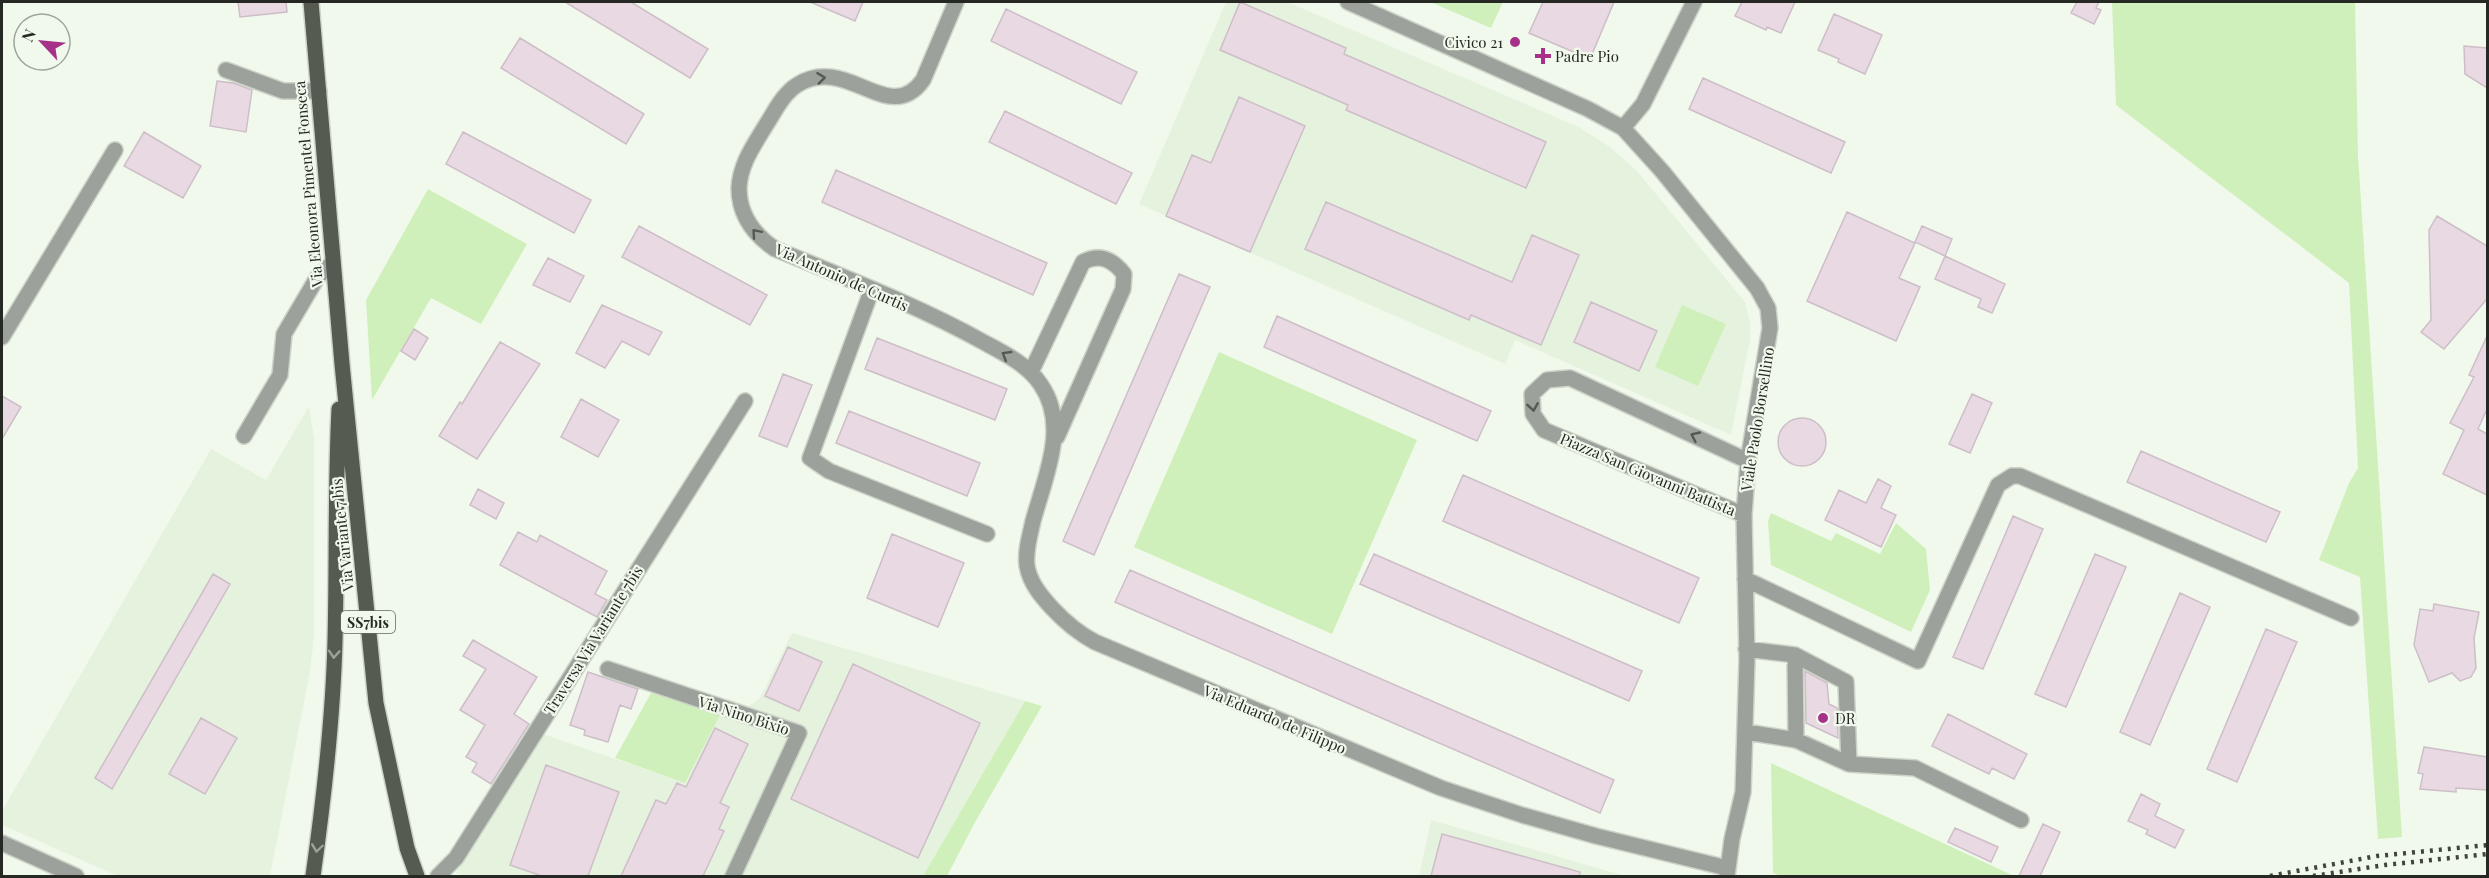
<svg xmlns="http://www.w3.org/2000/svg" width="2489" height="878" viewBox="0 0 2489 878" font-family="'Playfair Display',serif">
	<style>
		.built { fill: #e5f2dd }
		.green { fill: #d0f0bb }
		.building { fill: #e8d9e2; stroke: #cdbec8; stroke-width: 1.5 }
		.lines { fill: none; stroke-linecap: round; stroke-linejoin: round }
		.minor-casing { stroke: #ccd3c8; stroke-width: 18 }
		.major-casing { stroke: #ccd3c8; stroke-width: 18 }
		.minor { stroke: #9da19b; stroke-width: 15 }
		.major { stroke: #555b51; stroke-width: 15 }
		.rail { stroke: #40443e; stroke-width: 4.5; stroke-dasharray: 3 6; stroke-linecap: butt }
		.oneway { stroke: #555853 }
		.oneway2 { stroke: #9ba297 }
		.poi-dot { fill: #a63189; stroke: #f1f9ec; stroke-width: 2 }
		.labels { text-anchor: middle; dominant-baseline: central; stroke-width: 4.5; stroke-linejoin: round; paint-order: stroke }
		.shield { fill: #f1f9ec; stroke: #62675f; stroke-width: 1.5 }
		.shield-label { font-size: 14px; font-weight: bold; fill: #252823 }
		.poi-label { font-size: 15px; fill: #252823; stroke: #f1f9ec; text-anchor: start }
		.street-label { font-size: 15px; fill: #252823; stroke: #f1f9ec }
	</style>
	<rect width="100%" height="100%" fill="#f1f9ec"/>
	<path class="built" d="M1226 2H1287L1579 127 1610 147 1637 171 1745 302 1750 321V340L1731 435 1515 340 1505 364 1139 204Z
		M309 406 314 439V637L310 671 270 876H118L2 825V811L211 449 266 480Z
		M792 633 1025 701 923 876H464L456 873 540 733 685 783 728 699 749 706 760 698Z
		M1431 820 1625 876H1419Z"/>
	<path class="green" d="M1430 2H1503L1491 28Z
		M2112 2H2355L2358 155 2402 837 2378 839 2360 577 2319 560 2349 483 2358 468 2349 283 2116 105Z
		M428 189 527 244 481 324 431 298 372 400 366 300Z
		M1682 305 1726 324 1698 386 1655 367Z
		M1219 352 1417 440 1332 634 1134 547Z
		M1771 513 1831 541 1836 533 1880 554 1896 523 1926 549 1930 590 1911 632 1771 565 1768 521Z
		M651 693 720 715 685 783 615 758Z
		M1025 701 1042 706 974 824 947 876H923Z
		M1771 763 2014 876H1781L1773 873Z"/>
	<path class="building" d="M238 2H286L287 12 240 17Z
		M565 2H631L708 49 690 78Z
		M810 2H863L855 21Z
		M1240 2 1346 48 1344 54 1546 142 1526 188 1346 110 1348 105 1220 50Z
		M1543 2H1614L1590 59 1529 33Z
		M1742 2H1795L1781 33 1767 27 1766 30 1735 16Z
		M2077 2H2099L2096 8 2101 10 2094 24 2071 13Z
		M1006 9 1137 72 1121 104 991 41Z
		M1834 14 1882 35 1865 74 1838 62 1839 59 1818 50Z
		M520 38 644 114 626 144 501 68Z
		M2464 46 2487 48V88L2465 74Z
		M1703 78 1845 142 1831 173 1689 109Z
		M217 81 233 83 252 90 246 132 210 126Z
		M1239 97 1305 126 1250 252 1166 216 1192 155 1211 163Z
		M1005 111 1132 173 1116 204 989 142Z
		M144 132 201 166 183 198 124 166Z
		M463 132 591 200 574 233 446 164Z
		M836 170 1047 263 1033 295 822 202Z
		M1326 202 1512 282 1532 235 1579 255 1541 345 1471 315 1469 320 1305 249Z
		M1847 212 1915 243 1899 278 1920 287 1896 341 1807 301Z
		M2437 216 2487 246V299L2444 349 2421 332 2431 320 2429 230Z
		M639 226 767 295 750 325 622 257Z
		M1922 226 1952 239 1945 256 1915 242Z
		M1945 256 2005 284 1992 313 1978 307 1981 299 1935 279Z
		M548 258 584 276 570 302 533 285Z
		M1179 274 1210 287 1094 555 1063 541Z
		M1591 302 1657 331 1639 371 1574 342Z
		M602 305 662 332 649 355 622 341 605 368 576 353Z
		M1277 316 1491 411 1477 441 1264 347Z
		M414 329 428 338 415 360 401 351Z
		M2487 336V409L2478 429 2487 434V495L2443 474 2464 430 2450 423 2474 377 2469 375Z
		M877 338 1007 389 995 420 865 369Z
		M500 342 540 364 477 459 439 436 460 402 462 404Z
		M783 374 812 385 787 447 759 436Z
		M1972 394 1992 403 1970 453 1949 444Z
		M2 396 21 407 2 439Z
		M581 399 619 420 598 457 561 437Z
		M849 411 980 463 967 496 836 443Z
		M1778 442a24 24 0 1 1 48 0a24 24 0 1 1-48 0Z
		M2141 451 2280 512 2266 542 2127 482Z
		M1463 475 1699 578 1679 623 1443 521Z
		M1878 479 1891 486 1881 508 1896 515 1881 547 1825 520 1839 490 1866 503Z
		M478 489 504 503 496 519 470 505Z
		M2013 516 2043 529 1983 669 1953 657Z
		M518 532 537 542 540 535 607 571 595 594 607 600 597 617 500 565Z
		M892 534 964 563 938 627 867 598Z
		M1374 554 1642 671 1629 701 1360 584Z
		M2095 554 2126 567 2066 707 2035 694Z
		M1130 570 1614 780 1600 813 1115 602Z
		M213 574 230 584 112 789 95 778Z
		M2180 593 2210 607 2150 745 2120 732Z
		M2434 604 2479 612 2474 638 2476 668 2471 677 2460 681 2452 673 2429 682 2414 645 2420 609 2433 611Z
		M2266 629 2297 642 2237 782 2207 769Z
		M473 640 537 677 514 714 529 724 491 784 472 772 477 763 466 757 485 725 460 710 486 669 463 656Z
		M788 647 822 662 799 711 765 696Z
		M853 664 980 723 918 858 791 799Z
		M1805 671 1827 683 1829 704 1837 708 1838 738 1806 723Z
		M588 672 638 689 631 709 620 705 608 742 584 735 585 730 570 725Z
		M1948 714 2027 754 2014 779 1992 768 1989 774 1932 746Z
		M201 718 237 738 205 794 169 774Z
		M715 728 748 744 720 803 729 807 719 829 724 831 703 876H621L656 800 666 804 677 783 686 787Z
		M2424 747 2487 757V790L2456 788V792L2420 789 2423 774 2418 773Z
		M546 765 619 792 588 876H542L510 865Z
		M2141 794 2160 804 2155 816 2184 830 2175 848 2146 834 2148 830 2128 821Z
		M2043 824 2060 832 2040 876H2019Z
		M1955 828 1998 847 1991 862 1948 842Z
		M1442 834 1580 872V876H1431Z"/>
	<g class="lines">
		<g class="minor-casing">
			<path id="minor" d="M956 2 923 80C889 128 847 53 797 85 783 94 775 111 766 125 754 145 740 164 739 188 739 215 753 234 775 249 846 278 919 306 987 344 1006 354 1029 366 1041 385 1069 426 1045 477 1033 521 1030 535 1025 551 1027 566 1030 583 1041 596 1052 608 1065 622 1078 633 1095 642L1441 788 1522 815 1596 836 1727 868
				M1348 2 1588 109 1623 128 1662 171 1757 288 1768 308 1770 328 1748 461 1744 515 1747 659 1743 792 1732 839 1727 876
				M226 70 283 91H319
				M1623 128 1643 104 1694 2
				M872 289 810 458 829 471 987 534
				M2 337 115 150
				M1031 372 1083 262C1100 253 1113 260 1124 274L1123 289 1057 437
				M244 436 280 375 284 334 317 278 333 262
				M1744 515 1544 430 1533 414 1532 394 1547 380 1570 378 1748 461
				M1745 579 1918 661 1998 485 2012 476H2020L2351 618
				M1795 655 1796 740
				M608 669 799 733 733 876
				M1746 732 1796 740 1849 764 1846 682 1795 655 1746 649
				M1849 764 1915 768 2021 820
				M2 843 76 876
				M438 876 456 858 745 401"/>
		</g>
		<g class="major-casing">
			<path id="major" d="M311 2 342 364 376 703 407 848 417 876
				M313 876C324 798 333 720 335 641 337 564 335 487 339 409"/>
		</g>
		<use href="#minor" class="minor"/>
		<use href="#major" class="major"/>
		<path class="rail" d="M2270 876 2377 856 2488 845
			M2313 876 2385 865 2488 854"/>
	</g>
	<defs><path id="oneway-chevron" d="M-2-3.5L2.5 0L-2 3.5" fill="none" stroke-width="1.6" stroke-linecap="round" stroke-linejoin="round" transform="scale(1.5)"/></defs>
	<g class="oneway">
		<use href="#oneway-chevron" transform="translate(821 78) rotate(-7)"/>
		<use href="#oneway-chevron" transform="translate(756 233) rotate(-131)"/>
		<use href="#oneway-chevron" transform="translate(1006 355) rotate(-149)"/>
		<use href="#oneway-chevron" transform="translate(1533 407) rotate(81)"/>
		<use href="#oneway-chevron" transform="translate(1695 436) rotate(-155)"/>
	</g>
	<g class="oneway2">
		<use href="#oneway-chevron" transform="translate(334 654) rotate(94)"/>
		<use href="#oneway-chevron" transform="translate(317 848) rotate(98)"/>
	</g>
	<g class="poi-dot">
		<circle cx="1515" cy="42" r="6"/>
		<path d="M1540 47h6v6h6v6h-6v6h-6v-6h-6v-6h6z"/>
		<circle cx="1823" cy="718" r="6"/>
	</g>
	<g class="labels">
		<rect class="shield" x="341" y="611" width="54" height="22" rx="4.5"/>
		<g class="shield-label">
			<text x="368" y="622">SS7bis</text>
		</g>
		<g class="poi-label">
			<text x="1503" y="42" text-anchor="end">Civico 21</text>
			<text x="1555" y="56">Padre Pio</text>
			<text x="1835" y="718">DR</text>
		</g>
		<g class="street-label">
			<text transform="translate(308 184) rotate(-95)">Via Eleonora Pimentel Fonseca</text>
			<text transform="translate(842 277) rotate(24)">Via Antonio de Curtis</text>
			<text transform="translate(1757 419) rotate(-81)">Viale Paolo Borsellino</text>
			<text transform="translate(1648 474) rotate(23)">Piazza San Giovanni Battista</text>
			<text transform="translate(342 535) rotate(-96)">Via Variante 7 bis</text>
			<text transform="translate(593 640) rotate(-58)">Traversa Via Variante 7bis</text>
			<text transform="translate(744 715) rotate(18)">Via Nino Bixio</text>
			<text transform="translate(1275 719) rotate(23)">Via Eduardo de Filippo</text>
		</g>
	</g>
	<rect width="2489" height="878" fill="none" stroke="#252823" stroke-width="6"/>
	<g transform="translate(42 42) rotate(296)"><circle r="28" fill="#f1f9ec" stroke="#9fa59c" stroke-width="1.5"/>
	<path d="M0-4.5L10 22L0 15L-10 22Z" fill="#a63189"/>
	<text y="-9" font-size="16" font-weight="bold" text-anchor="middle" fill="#252823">N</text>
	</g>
</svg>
